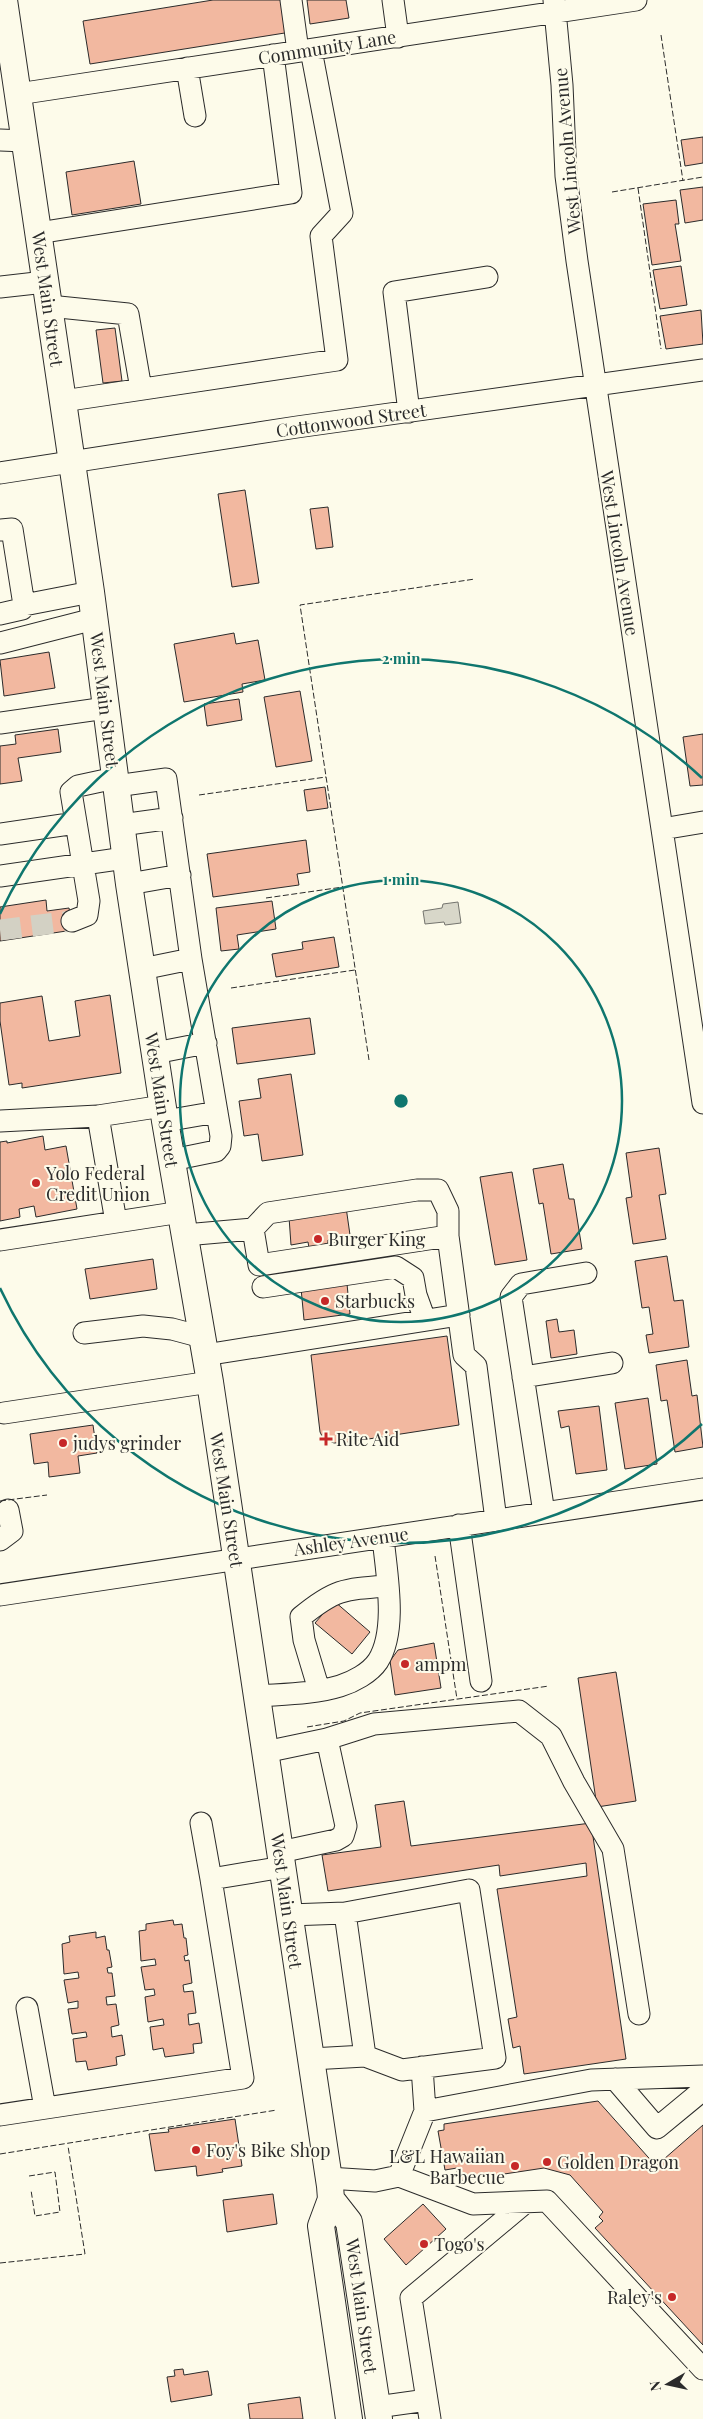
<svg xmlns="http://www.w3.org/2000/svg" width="703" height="2419" viewBox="0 0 703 2419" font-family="'Playfair Display',serif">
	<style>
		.water { fill: #d8d7c9; stroke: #74746e }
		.building { fill: #f2b8a0; stroke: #2b2b2b }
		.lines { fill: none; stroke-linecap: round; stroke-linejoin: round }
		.minor-tunnel { stroke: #d3d1c4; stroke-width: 21; stroke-dasharray: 21 11; stroke-linecap: butt }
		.minor-casing { stroke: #2b2b2b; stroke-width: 23 }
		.major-casing { stroke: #2b2b2b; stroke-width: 28 }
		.minor { stroke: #fdfbea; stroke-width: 21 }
		.major { stroke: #fdfbea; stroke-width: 26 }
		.fence { stroke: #2b2b2b; stroke-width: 1; stroke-dasharray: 6 2.5; stroke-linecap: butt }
		.ring { fill: none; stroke: #0f766e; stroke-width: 2.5 }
		.poi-dot { fill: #c62828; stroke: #fdfbea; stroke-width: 2 }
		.labels { text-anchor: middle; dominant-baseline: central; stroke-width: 4; stroke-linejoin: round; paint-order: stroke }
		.street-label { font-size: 18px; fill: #2b2b2b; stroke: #fdfbea }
		.poi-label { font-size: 18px; fill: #2b2b2b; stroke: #fdfbea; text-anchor: start }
		.centre { fill: #0f766e; stroke: #fdfbea; stroke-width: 2.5 }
		.ring-label { font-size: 15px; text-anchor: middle; font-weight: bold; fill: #0f766e; stroke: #fdfbea; stroke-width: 4; stroke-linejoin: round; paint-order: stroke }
	</style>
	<rect width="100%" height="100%" fill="#fdfbea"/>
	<path class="water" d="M458 902 461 923 445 925 444 922 425 924 423 911 442 908 443 904Z"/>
	<path class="building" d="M213 0H286L291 32 90 64 83 21Z
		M307 0H346L349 18 310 24Z
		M703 137V163L685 166 681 140Z
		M134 161 141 204 72 215 66 172Z
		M703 187V220L685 223 680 190Z
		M676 200 679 224H675L681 261 652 265 643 204Z
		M681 266 687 305 660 309 653 270Z
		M701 310 703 344 666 349 660 316Z
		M115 328 122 381 103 383 96 330Z
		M245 490 259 583 232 587 218 494Z
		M328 507 333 547 316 549 310 509Z
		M234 633 236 644 258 640 265 680 242 684 243 692 184 702 174 644Z
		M49 652 55 688 4 696 0 660Z
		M300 691 312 761 276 767 264 697Z
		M239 699 242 720 207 726 204 704Z
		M58 729 61 752 18 758 22 781 0 784V746L16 744 15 735Z
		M703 734V785L690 786 683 737Z
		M325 787 328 808 307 811 304 790Z
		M306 840 310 872 297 874 299 885 213 897 207 854Z
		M46 900 47 911 69 908 73 930 0 941V907Z
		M272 901 276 929 237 935 239 949 221 951 216 908Z
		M334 937 339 967 276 977 272 954 303 949 302 942Z
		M110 995 121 1073 22 1088V1083L9 1085 0 1021V1003L42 996 49 1041 80 1036 75 1001Z
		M310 1018 315 1054 237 1064 232 1028Z
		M291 1074 303 1155 262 1161 258 1134 244 1136 239 1101 261 1098 258 1079Z
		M43 1136 45 1150 66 1146 77 1209 36 1217 34 1206 19 1209 20 1217 0 1221V1142L7 1141V1143Z
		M659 1148 666 1194 659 1195 666 1239 633 1244 626 1198 632 1197 626 1153Z
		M563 1164 569 1199H574L582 1249 551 1254 543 1203 539 1204 533 1169Z
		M512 1172 527 1260 495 1265 480 1177Z
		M346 1207 350 1235 328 1240V1243L319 1246 309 1248 308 1242 291 1245 289 1217Z
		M667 1256 674 1301 683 1300 689 1347 649 1353 646 1335 653 1334 649 1307 642 1308 635 1261Z
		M153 1259 157 1289 90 1299 85 1269Z
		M347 1284 350 1314 304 1320 301 1288Z
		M557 1319 559 1332 574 1330 577 1354 551 1358 546 1321Z
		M447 1336 459 1425 349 1442 334 1443 323 1438 320 1432 311 1355Z
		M687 1360 692 1396 697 1395 703 1447 675 1452 667 1400 661 1401 656 1365Z
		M648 1398 657 1464 625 1469 615 1403Z
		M599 1406 607 1470 576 1474 569 1426 561 1428 558 1411Z
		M93 1425 97 1453 78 1456 80 1473 49 1477 48 1462 34 1464 30 1434Z
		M334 1601 370 1632 352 1654 315 1623Z
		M434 1643 441 1688 395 1695 390 1661 398 1650Z
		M616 1672 636 1801 597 1807 578 1678Z
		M404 1801 411 1846 591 1823 626 2059 524 2074 520 2046 513 2048 508 2019 517 2017 497 1889 587 1876 586 1863 500 1876 499 1865 328 1891 322 1855 381 1847 375 1805Z
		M173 1920 174 1925 182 1924 184 1938H186L188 1955 184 1956 185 1961 189 1960 192 1983 183 1985 184 1992 193 1991 196 2013 188 2014 189 2025 199 2023 202 2043 193 2044 194 2053 165 2057 163 2048 153 2050 150 2027 164 2025 163 2019 148 2022 145 1997 155 1995 154 1989 145 1990 141 1967 156 1965 155 1959 141 1961 139 1931 146 1930V1924Z
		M96 1932V1938L105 1936 107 1950H109L112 1967 107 1968 108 1973H112L115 1996 106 1997 107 2005 116 2004 119 2025 111 2027 112 2037 122 2035 125 2055 116 2057 117 2065 88 2070 86 2061 76 2062 73 2039 87 2037 86 2032 72 2034 68 2009 78 2008V2001L68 2003 64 1980 79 1978 78 1972 64 1974 62 1944 70 1942 69 1936Z
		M598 2101 656 2166 703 2125V2345L595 2228 603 2221 599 2217 603 2212 570 2175 544 2168 458 2181 457 2168 445 2170 438 2131 444 2130V2124Z
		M235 2119 242 2166 222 2169 223 2172 197 2176 196 2166 155 2171 149 2134 169 2132 168 2129Z
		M273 2194 277 2224 227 2232 223 2200Z
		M423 2204 446 2229 406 2265 384 2239Z
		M183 2369 184 2375 208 2371 212 2395 171 2402 167 2377 175 2376 174 2370Z
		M300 2397 303 2419H250L248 2404Z"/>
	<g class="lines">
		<path class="minor-tunnel" d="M0 930 72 921"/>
		<g class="minor-casing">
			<path id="minor" d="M291 0 298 51
				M393 0 398 37
				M554 0 562 85 566 176 577 261 703 1103
				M187 68 195 116
				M18 94 636 0
				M0 140 25 141
				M38 233 291 193 273 55
				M0 287 45 282
				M49 306 128 314 141 389
				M63 401 337 360 321 236 342 213 311 50
				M409 412 394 292 487 277
				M0 473 297 427 703 370
				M0 530 12 529 24 605 91 592
				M0 614 22 609 24 605
				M0 643 94 619
				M0 723 106 708
				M116 786 166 779 191 959 142 969
				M121 825 172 818
				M662 829 703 822
				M0 834 76 823
				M0 876 125 858
				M129 884 180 875
				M72 921 87 915 89 901 71 792 78 786 115 778
				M155 1053 206 1043
				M98 1116 116 1222
				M0 1121 98 1116 163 1106
				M165 1121 217 1112
				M172 1160 216 1151 220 1146 221 1136 191 959
				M253 1229 268 1213 417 1190H438L448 1211V1236
				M185 1235 253 1229 259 1265 448 1236 464 1355 476 1366 496 1520
				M0 1240 181 1212
				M263 1287 396 1267 413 1278 416 1295 425 1320
				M84 1333 143 1326 172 1329 202 1337
				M205 1355 459 1315
				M523 1377 612 1363
				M4 1413 210 1382
				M544 1513 511 1297 521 1284 586 1273
				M459 1525 481 1681
				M0 1540 12 1531 8 1510
				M0 1595 703 1489
				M319 1690 304 1640 301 1617C335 1589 344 1589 388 1586
				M257 1696C284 1694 314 1694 340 1686 353 1682 370 1673 378 1661 398 1629 386 1572 383 1537
				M265 1752 327 1739 374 1724 519 1711 551 1736 574 1782 613 1849 639 2014
				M201 1823 211 1879
				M280 1852 336 1840 343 1836 346 1826 327 1739
				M289 1915 345 1913
				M27 2008 45 2108
				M311 2059 365 2056 402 2070 495 2058 469 1890 345 1913 365 2056
				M615 2079 657 2128 703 2090
				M425 2111 591 2080 703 2076
				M0 2115 243 2078 211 1879 283 1867
				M399 2176 473 2204 547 2201 703 2369
				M328 2178 375 2181 399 2176 425 2111 422 2067
				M427 2400 411 2298 526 2202
				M377 2407 427 2400 430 2419"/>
		</g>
		<g class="major-casing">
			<path id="major" d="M4 0 91 592 129 884 165 1121 210 1382 330 2186 331 2199 321 2226 349 2419
				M331 2199 349 2222 379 2419"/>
		</g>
		<use href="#minor" class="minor"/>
		<use href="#major" class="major"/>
		<path class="fence" d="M661 35 683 181
			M638 188 661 349
			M612 192 703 177
			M199 795 326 777
			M266 898 343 887
			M231 988 355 970
			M369 1060 300 605 475 579
			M0 1501 47 1495
			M435 1556 457 1699
			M307 1727 344 1721 360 1713 549 1686
			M0 2154 277 2110
			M29 2176 55 2172 60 2212 35 2216 31 2190
			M0 2263 85 2254 68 2146"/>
	</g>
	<g class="ring">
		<circle cx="401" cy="1101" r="221"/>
		<path d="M702 1424A442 442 0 0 1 0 1288M0 914A442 442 0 0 1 702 778"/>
	</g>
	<g class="poi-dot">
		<circle cx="36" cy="1183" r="5"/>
		<circle cx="318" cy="1239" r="5"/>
		<circle cx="325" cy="1301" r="5"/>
		<path d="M323.5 1431.5h5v5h5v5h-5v5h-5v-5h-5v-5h5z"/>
		<circle cx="63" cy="1443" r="5"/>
		<circle cx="405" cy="1664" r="5"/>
		<circle cx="196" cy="2150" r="5"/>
		<circle cx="547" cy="2162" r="5"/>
		<circle cx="515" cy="2166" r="5"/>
		<circle cx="424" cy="2244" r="5"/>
		<circle cx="672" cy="2297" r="5"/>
	</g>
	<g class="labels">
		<g class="street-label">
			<text transform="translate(327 47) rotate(-9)">Community Lane</text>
			<text transform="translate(567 151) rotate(-95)">West Lincoln Avenue</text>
			<text transform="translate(48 299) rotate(82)">West Main Street</text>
			<text transform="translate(351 420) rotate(-8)">Cottonwood Street</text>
			<text transform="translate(620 553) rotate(81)">West Lincoln Avenue</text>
			<text transform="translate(105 700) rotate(83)">West Main Street</text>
			<text transform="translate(162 1100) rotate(81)">West Main Street</text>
			<text transform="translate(227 1500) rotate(81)">West Main Street</text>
			<text transform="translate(351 1541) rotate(-8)">Ashley Avenue</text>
			<text transform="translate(287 1901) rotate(82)">West Main Street</text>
			<text transform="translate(362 2306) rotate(82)">West Main Street</text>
		</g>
		<g class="poi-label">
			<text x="46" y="1173">Yolo Federal<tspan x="46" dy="21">Credit Union</tspan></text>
			<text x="328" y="1239">Burger King</text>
			<text x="335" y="1301">Starbucks</text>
			<text x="336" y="1439">Rite Aid</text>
			<text x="73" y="1443">judys grinder</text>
			<text x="415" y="1664">ampm</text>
			<text x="206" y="2150">Foy's Bike Shop</text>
			<text x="505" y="2156" text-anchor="end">L&amp;L Hawaiian<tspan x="505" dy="21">Barbecue</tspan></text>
			<text x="557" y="2162">Golden Dragon</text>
			<text x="434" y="2244">Togo's</text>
			<text x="662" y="2297" text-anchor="end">Raley's</text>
		</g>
	</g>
	<circle cx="401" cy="1101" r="8" class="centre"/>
	<g class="ring-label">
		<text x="401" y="664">2 min</text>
		<text x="401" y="885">1 min</text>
	</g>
	<g transform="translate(668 2384) rotate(261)" stroke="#fdfbea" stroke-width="4" paint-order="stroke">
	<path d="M0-4L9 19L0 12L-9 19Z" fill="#2b2b2b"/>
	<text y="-8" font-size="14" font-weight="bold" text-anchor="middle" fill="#2b2b2b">N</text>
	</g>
</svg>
